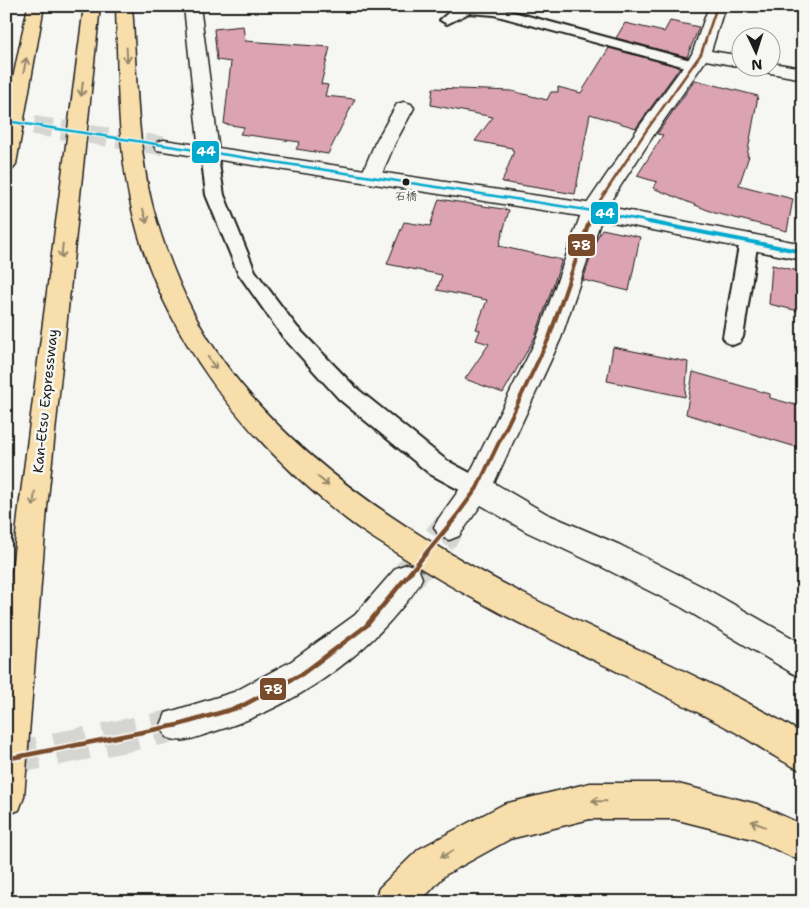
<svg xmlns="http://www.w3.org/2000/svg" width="809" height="908" viewBox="0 0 809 908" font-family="'Shantell Sans','Klee One',sans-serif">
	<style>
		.building { fill: #dba3b4; stroke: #1c1c1c }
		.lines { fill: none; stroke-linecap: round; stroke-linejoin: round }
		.street-tunnel { stroke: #d5d5d2; stroke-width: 33; stroke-dasharray: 33 17; stroke-linecap: butt }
		.secondary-tunnel { stroke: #d5d5d2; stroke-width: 19; stroke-dasharray: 19 9; stroke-linecap: butt }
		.lane-casing { stroke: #1c1c1c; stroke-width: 4 }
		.street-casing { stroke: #1c1c1c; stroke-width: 3 }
		.secondary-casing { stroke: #1c1c1c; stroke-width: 3 }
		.highway-casing { stroke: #1c1c1c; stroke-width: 3 }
		.lane { fill: #f6f6f2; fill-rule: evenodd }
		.street { fill: #f6f6f2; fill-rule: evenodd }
		.secondary { fill: #f6f6f2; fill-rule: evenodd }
		.highway { fill: #f8deab; fill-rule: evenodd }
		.bus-1-far1-casing { stroke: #f6f6f2; stroke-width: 5 }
		.bus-1-casing { stroke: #f6f6f2; stroke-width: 8 }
		.bus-2-far2-casing { stroke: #f6f6f2; stroke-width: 5 }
		.bus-2-far1-casing { stroke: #f6f6f2; stroke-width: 8 }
		.bus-2-casing { stroke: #f6f6f2; stroke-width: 8 }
		.bus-1-far1 { stroke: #00a9ce; stroke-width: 2.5 }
		.bus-1 { stroke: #00a9ce; stroke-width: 4 }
		.bus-2-far2 { stroke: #7a4b2a; stroke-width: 2.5 }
		.bus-2-far1 { stroke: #7a4b2a; stroke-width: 4 }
		.bus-2 { stroke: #7a4b2a; stroke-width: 4.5 }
		.oneway { stroke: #95876b }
		.bus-dot { fill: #1c1c1c; stroke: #f6f6f2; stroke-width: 2 }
		.labels { text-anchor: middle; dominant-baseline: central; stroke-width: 5; stroke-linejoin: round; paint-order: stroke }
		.far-bus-label { font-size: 11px; fill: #1c1c1c; stroke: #f6f6f2 }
		.street-label { font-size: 14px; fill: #1c1c1c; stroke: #f6f6f2 }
		.line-badge { stroke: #f6f6f2; stroke-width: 2 }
		.badge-label { font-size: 14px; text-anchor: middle; font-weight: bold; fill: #fff }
	</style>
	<rect width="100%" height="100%" fill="#f6f6f2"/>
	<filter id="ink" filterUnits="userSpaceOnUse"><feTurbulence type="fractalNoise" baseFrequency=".02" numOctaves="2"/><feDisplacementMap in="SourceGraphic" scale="10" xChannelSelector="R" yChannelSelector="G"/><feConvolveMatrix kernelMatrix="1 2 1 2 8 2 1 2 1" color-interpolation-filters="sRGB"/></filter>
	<g filter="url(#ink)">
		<path class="building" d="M670 21 699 27 687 57 616 38 625 23 664 32Z
			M243 26 245 41 330 47 321 84 328 85 325 96 355 99 328 154 296 149 300 142 240 134 244 127 224 124 231 62 217 60 214 29Z
			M609 48 680 67 636 128 590 114 575 194 502 182 514 151 512 150V148L475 141 493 117 431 105 433 88 512 91 547 100 551 92H558V87L581 93Z
			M695 80 758 96 747 156H749L739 185 793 199 787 231 715 213 653 188 657 182 637 176 663 135 657 134Z
			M439 199 509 210 499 246 562 260 535 337 503 393 465 379 489 344 476 340 480 330 476 329 487 300 437 290 442 275 387 264 404 222 430 226Z
			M602 229 640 237 629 291 583 280 597 238Z
			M772 265 803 272V312L769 304Z
			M613 347 688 362 685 397 607 381Z
			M693 372 770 394V398L803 407V449L686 414Z"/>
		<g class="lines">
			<path class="street-tunnel" d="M407 578 449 527
				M6 759 178 725"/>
			<path class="secondary-tunnel" d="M6 121 164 146"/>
			<g class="lane-casing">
				<path id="lane" d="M464 6 495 7 698 62 700 65 698 68 693 69 494 15 469 13 447 24 440 20 448 13Z
					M209 147 215 148 217 152 224 195 255 271 297 327 355 387 446 460 485 481 489 488 485 495 477 498 469 495 430 474 339 399 283 337 238 273 206 195 201 152 203 148Z
					M749 234 755 236 758 240 743 337 740 342 733 345 726 342 723 337 740 240 743 236Z"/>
			</g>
			<g class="street-casing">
				<path id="street" d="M184 6H200L219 152 216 156 209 158 202 156 199 152Z
					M709 6H725L711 51 742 56V67L706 60 655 133 604 211 561 338 494 483 547 514 620 545 703 587 803 644V678L792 673 681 607 598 565 527 532 481 505 459 536 449 540 439 536 434 527 439 518 467 479 537 338 582 211 639 127 692 54Z
					M772 63 803 68V79L765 72 762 68H772Z
					M404 102 411 104 414 108 395 143 381 176 378 181 371 183 364 181 361 176 375 143 397 104Z
					M407 564 418 568 422 578C417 591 407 601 398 612 351 668 283 711 213 732 195 737 184 745 166 737L161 725 166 713 234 692 290 662 355 615 396 568Z"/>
			</g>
			<g class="secondary-casing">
				<path id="secondary" d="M164 140 593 204 803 244V260L593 218 157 150 154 146 157 142Z"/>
			</g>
			<g class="highway-casing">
				<path id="highway" d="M28 6H44L16 164 13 169 6 170V112Z
					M84 6H100L47 508 24 797 19 810 6 815V625L19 508Z
					M116 6H132C137 72 136 140 152 204 162 242 176 279 194 314 259 438 398 529 520 592 614 641 712 679 803 734V771C779 761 758 745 735 732 693 709 649 688 606 666 534 631 463 596 395 552 380 542 363 532 349 521 245 441 157 331 130 201 117 137 118 71 116 6Z
					M590 783H674L757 804 803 825V862L753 839 674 819H590L510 839 445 875 420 902H374L379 888 419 849 504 804Z"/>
			</g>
			<use href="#lane" class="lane"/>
			<use href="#street" class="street"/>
			<use href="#secondary" class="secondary"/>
			<use href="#highway" class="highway"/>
			<g class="bus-1-far1-casing">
				<path id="bus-1-far1" d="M6 121 593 211 656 223"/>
			</g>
			<g class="bus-1-casing">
				<path id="bus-1" d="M649 222 803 252"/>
			</g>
			<g class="bus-2-far2-casing">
				<path id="bus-2-far2" d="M589 223 593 211 646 131 701 54 717 6"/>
			</g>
			<g class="bus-2-far1-casing">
				<path id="bus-2-far1" d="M455 518 477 488 549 338 589 222"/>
			</g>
			<g class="bus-2-casing">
				<path id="bus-2" d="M6 759 178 725 240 707 302 674 366 626 456 517"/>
			</g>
			<use href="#bus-1-far1" class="bus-1-far1"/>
			<use href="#bus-1" class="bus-1"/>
			<use href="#bus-2-far2" class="bus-2-far2"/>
			<use href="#bus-2-far1" class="bus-2-far1"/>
			<use href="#bus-2" class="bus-2"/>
		</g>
		<defs><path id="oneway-shaft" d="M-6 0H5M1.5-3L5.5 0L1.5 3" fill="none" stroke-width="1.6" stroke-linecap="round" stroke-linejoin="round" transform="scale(1.25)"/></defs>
		<g class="oneway">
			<use href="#oneway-shaft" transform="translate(127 55) rotate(87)"/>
			<use href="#oneway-shaft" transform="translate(25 65) rotate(-79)"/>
			<use href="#oneway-shaft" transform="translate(82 89) rotate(97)"/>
			<use href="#oneway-shaft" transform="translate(145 216) rotate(74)"/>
			<use href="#oneway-shaft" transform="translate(62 251) rotate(96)"/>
			<use href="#oneway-shaft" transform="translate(212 363) rotate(56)"/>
			<use href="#oneway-shaft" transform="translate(323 481) rotate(40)"/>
			<use href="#oneway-shaft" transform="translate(34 499) rotate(96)"/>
			<use href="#oneway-shaft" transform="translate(599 801) rotate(-179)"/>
			<use href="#oneway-shaft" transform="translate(758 824) rotate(-159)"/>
			<use href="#oneway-shaft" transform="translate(447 854) rotate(151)"/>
		</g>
	</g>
	<circle class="bus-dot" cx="406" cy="182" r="4.5"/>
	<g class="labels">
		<g class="far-bus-label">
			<text x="406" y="196">石橋</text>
		</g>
		<g class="street-label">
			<text transform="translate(45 401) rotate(-84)">Kan-Etsu Expressway</text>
		</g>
	</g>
	<g class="line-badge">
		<rect x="191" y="140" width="29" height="24" rx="5" fill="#00a9ce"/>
		<rect x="590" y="201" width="29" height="24" rx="5" fill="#00a9ce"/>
		<rect x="567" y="233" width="29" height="24" rx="5" fill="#7a4b2a"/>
		<rect x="259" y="677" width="28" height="24" rx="5" fill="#7a4b2a"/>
	</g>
	<g class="badge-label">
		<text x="206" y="156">44</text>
		<text x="605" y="218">44</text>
		<text x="581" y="250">78</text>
		<text x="273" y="694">78</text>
	</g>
	<rect width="809" height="908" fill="none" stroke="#f6f6f2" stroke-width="25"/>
	<rect x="12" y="12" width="784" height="883" fill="none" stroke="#1c1c1c" stroke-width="2" filter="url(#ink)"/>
	<g transform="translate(756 52) rotate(176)"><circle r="24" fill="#f6f6f2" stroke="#9f9f9c"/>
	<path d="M0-4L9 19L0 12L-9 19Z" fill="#1c1c1c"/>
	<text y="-8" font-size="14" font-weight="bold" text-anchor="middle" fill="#1c1c1c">N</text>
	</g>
</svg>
